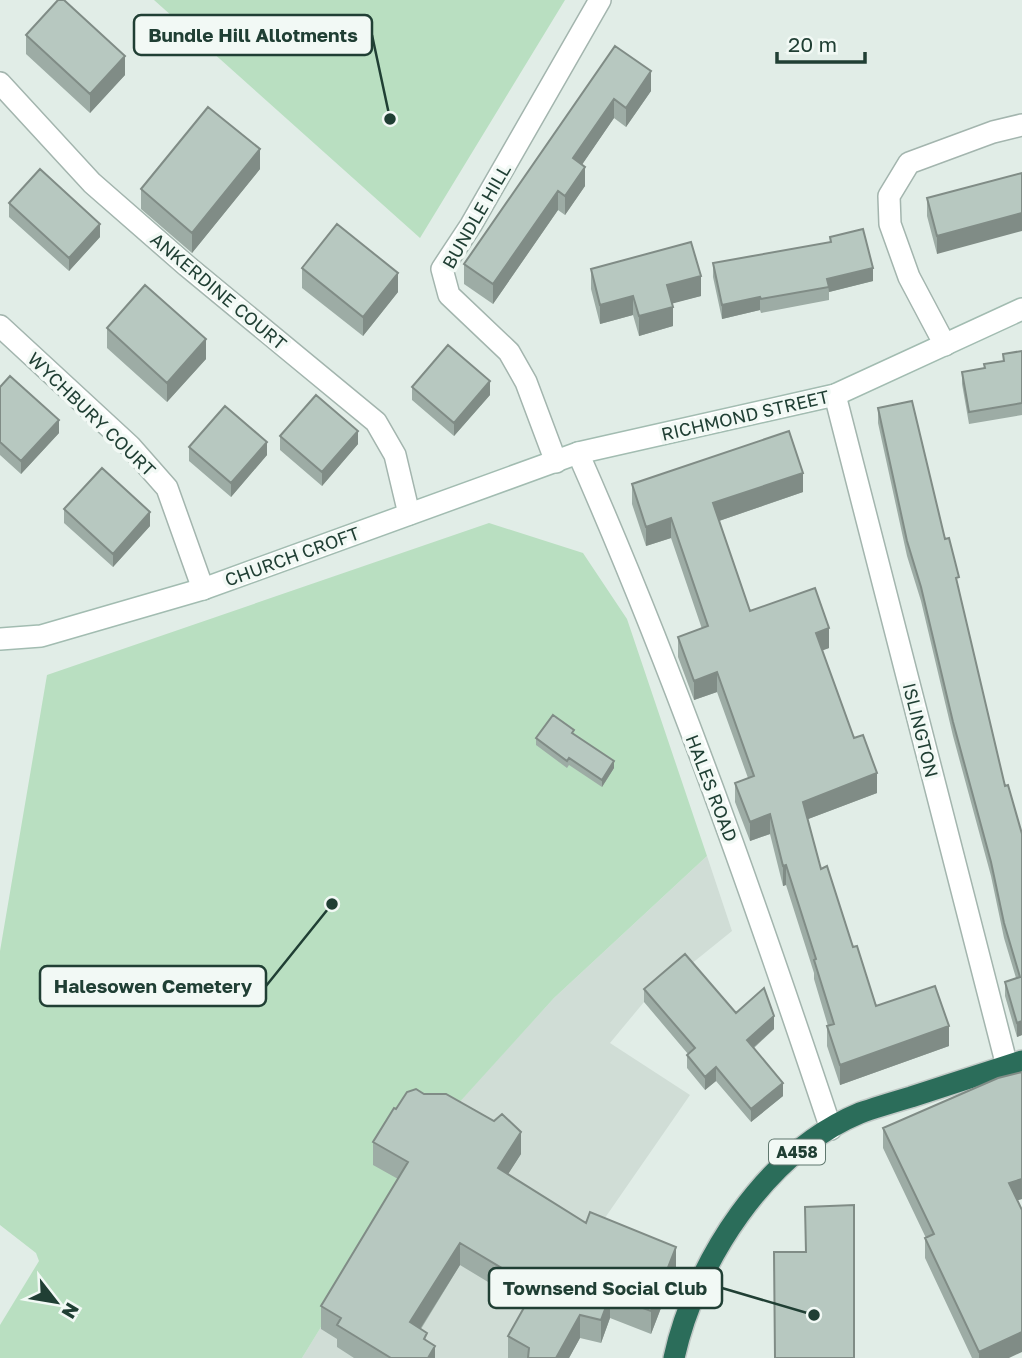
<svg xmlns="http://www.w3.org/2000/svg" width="1022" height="1358" viewBox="0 0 1022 1358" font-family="'Golos Text',sans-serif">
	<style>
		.built { fill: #d0ddd6 }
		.green { fill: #b9dfc1 }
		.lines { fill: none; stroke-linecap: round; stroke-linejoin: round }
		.street-casing { stroke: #a3b5ae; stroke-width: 24 }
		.secondary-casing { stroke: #a2bcb1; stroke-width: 24 }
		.highway-casing { stroke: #c1c9c6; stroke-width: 24 }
		.street { stroke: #fff; stroke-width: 21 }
		.secondary { stroke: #fff; stroke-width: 21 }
		.highway { stroke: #2b6d5a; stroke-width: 21 }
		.wall { fill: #9daca5 }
		.shaded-wall { fill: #808c86 }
		.building { fill: #b7c8c0; stroke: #808c86; stroke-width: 2 }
		.labels { text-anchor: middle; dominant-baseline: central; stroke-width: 7; stroke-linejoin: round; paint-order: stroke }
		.shield { fill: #f2f9f5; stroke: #5f776e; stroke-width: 2 }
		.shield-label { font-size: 16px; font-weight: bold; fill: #203f34 }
		.street-label { font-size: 18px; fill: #203f34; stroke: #f2f9f5 }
		.leader { fill: none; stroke: #203f34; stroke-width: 2.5 }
		.callout-dot { fill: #203f34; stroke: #f2f9f5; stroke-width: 2.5 }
		.callout { fill: #f2f9f5; stroke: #203f34; stroke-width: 2.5 }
		.callout-label { font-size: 19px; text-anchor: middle; font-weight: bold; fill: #203f34 }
	</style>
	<rect width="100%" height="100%" fill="#e1ede7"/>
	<path class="built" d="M707 856 732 931 644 1002 610 1043 690 1095 508 1358H302L408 1184 373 1165 446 1116 554 998Z"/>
	<path class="green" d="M154 0H565L420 238Z
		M489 523 583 553 627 619 707 856 554 998 446 1117 408 1185 302 1358H0V1325L39 1261 36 1253 0 1225V951L47 675Z"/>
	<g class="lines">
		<g class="street-casing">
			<path id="street" d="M0 83 92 183 187 266 376 422 395 455 409 514
				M0 326 130 446 167 488 203 589
				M945 345 909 277 890 224 889 196 909 163 993 132 1022 125
				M835 395 1007 1066
				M578 453C675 673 755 901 831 1129
				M556 462 526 382 509 352 449 295 442 269 471 225 600 0"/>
		</g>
		<g class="secondary-casing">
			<path id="secondary" d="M0 639 41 636 203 589 578 453 835 395 1022 309"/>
		</g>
		<g class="highway-casing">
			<path id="highway" d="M674 1358C695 1262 766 1152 860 1113 877 1107 894 1102 911 1097 948 1085 985 1073 1022 1061"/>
		</g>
		<use href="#street" class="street"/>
		<use href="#secondary" class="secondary"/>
		<use href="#highway" class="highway"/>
	</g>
	<path class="wall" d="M26 35 125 75 90 113 26 54Z
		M615 46 651 91 626 127 614 118 582 164 585 186 565 215 558 210 493 304 464 284V264Z
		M260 169 192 253 141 209V189Z
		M1022 173 937 254 927 216V198Z
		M9 203 100 237 69 271 9 217Z
		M830 237 873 281 829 292V300L761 313 760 310 722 319 713 277V263L830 242Z
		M302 268 398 292 363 336 302 288Z
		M591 269 701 296 672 303 673 326 639 336 633 315 600 324 591 289Z
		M107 328 206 359 167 402 107 348Z
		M1022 351V415L969 424 962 384V372L984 368V364L1003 361V354Z
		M0 387 59 433 21 474 0 455Z
		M412 387 490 395 454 436 412 400Z
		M878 408 945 539 959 590 1005 786 1022 834V1035L1017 1037 1005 996V982L1016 978 1004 938 991 876 953 736 921 601 907 556 878 423Z
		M280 436 358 444 322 486 280 450Z
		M189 447 267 455 231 497 189 461Z
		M632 484 803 492 719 521 750 611 829 648 822 650 854 738 877 793 808 819 821 869 853 947 876 1006 949 1046 840 1085 827 1046V1026H828L814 979V973L786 885 783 886 770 834 750 841 735 802V783L748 778 717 692 694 700 678 657V637L702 629 671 538 646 546 632 504Z
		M64 509 150 526 113 567 64 523Z
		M574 734 614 768 602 787 569 765 567 768 536 745V738Z
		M644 989 736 1013 774 1029 754 1048 783 1096 751 1122 716 1081 705 1090 687 1068V1055L688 1054 644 1002Z
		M1022 1072V1199L1018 1200 1009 1358H972L925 1258V1238H926L883 1148V1128Z
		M424 1094 521 1154 508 1174 586 1223 676 1269 651 1334 610 1318 601 1343 580 1338 569 1358H508V1336L526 1305 460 1265 421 1329 435 1358H354L337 1347V1339L321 1329V1306L398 1179 373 1165V1142L396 1109Z"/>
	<path class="shaded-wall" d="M125 56V75L90 113V94Z
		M651 71V91L626 127V108Z
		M614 99V118L573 178V158Z
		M260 149V169L192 253V233Z
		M585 167V186L565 215V196Z
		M558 191V210L493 304V284Z
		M1022 213V231L937 254V236Z
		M100 224V237L69 271V258Z
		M873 268V281L829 292 827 279Z
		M398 273V292L363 336V317Z
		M701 276V296L667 305V285Z
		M633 296V315L600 324V305Z
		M760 297V310L722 319V305Z
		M673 307V326L639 336V316Z
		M206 339V359L167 402V383Z
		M490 381V395L454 436V423Z
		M59 420V433L21 474V461Z
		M358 431V444L322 486V472Z
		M267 442V455L231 497V483Z
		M803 473V492L713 523V503Z
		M150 512V526L113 567V554Z
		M671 518V538L646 546V527Z
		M829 628V648L816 653V633Z
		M717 672V692L694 700V681Z
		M614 761V768L602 787V780Z
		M877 773V793L803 821V802Z
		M770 814V834L750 841V822Z
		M786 865V885L783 886V866Z
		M774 1016V1029L747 1053V1040Z
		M1022 1021V1035L1017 1037V1023Z
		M949 1026V1046L840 1085V1065Z
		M716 1067V1081L705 1090V1077Z
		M783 1083V1096L751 1122V1109Z
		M521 1132V1154L498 1190V1168Z
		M1022 1179V1199L1009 1203V1183Z
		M460 1243V1265L410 1345V1322Z
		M676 1247V1269L651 1334V1311Z
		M610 1296V1318L601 1343V1320Z
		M580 1315V1338L569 1358H556Z
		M1022 1332V1352L1009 1358H979V1352Z
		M435 1346V1358H428Z"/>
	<path class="building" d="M58 0H64L125 56 90 94 26 35Z
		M615 46 651 71 626 108 614 99 573 158 585 167 565 196 558 191 493 284 464 264Z
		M208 107 260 149 192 233 141 189Z
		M40 169 100 224 69 258 9 203Z
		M1022 173V213L937 236 927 198Z
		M337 224 398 273 363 317 302 268Z
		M863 229 873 268 827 279 829 287 761 299 760 297 722 305 713 263 831 242 830 237Z
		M691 242 701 276 667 285 673 307 639 316 633 296 600 305 591 269Z
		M145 285 206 339 167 383 107 328Z
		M448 345 490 381 454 423 412 387Z
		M1022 351V403L969 412 962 372 985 368 984 364 1004 361 1003 354Z
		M10 376 59 420 21 461 0 442V387Z
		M316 395 358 431 322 472 280 436Z
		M912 401 945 539 949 538 959 577 956 578 1005 786 1008 785 1022 834V1021L1017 1023 1005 982 1020 977 1004 923 991 862 953 722 921 587 907 541 878 408Z
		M225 406 267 442 231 483 189 447Z
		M789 431 803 473 713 503 750 611 815 588 829 628 816 633 854 738 863 735 877 773 803 802 821 869 827 866 853 947 857 946 876 1006 935 986 949 1026 840 1065 827 1026 834 1024 814 960 816 959 786 865 783 866 770 814 750 822 735 783 754 776 717 672 694 681 678 637 708 626 671 518 646 527 632 484Z
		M102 468 150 512 113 554 64 509Z
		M553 715 574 730 572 733 614 761 602 780 569 758 567 761 536 738Z
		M685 954 736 1013 764 988 774 1016 747 1040 783 1083 751 1109 716 1067 705 1077 687 1055 695 1048 644 989Z
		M1022 1072V1179L1009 1183 1022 1210V1332L979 1352 925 1238 934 1234 883 1128 998 1078Z
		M416 1089 424 1094H446L494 1121 502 1114 521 1132 498 1168 586 1223 590 1212 676 1247 651 1311 610 1296 601 1320 580 1315 556 1358H528L529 1348 508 1336 535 1288 460 1243 410 1322 427 1333 424 1339 435 1346 428 1358H391L337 1325 341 1318 321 1306 408 1162 373 1142 394 1108 396 1109 407 1092Z
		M854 1205V1358H775L774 1252H806L805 1207Z"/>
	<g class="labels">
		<rect class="shield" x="769" y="1139.5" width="56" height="25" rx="5"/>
		<g class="shield-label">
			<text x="797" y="1152">A458</text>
		</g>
		<g class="street-label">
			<text transform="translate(476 216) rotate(-60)">BUNDLE HILL</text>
			<text transform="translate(219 291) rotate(40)">ANKERDINE COURT</text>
			<text transform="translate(92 414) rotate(44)">WYCHBURY COURT</text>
			<text transform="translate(745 415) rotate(-13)">RICHMOND STREET</text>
			<text transform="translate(292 556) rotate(-20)">CHURCH CROFT</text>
			<text transform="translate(921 730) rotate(76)">ISLINGTON</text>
			<text transform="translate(712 788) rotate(69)">HALES ROAD</text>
		</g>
	</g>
	<path class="leader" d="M390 119L372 35M332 904L266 986M814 1315L722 1288"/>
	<g class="callout-dot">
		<circle cx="390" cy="119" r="7"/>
		<circle cx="332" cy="904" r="7"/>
		<circle cx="814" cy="1315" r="7"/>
	</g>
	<g class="callout">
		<rect x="134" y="15" width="238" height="40" rx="7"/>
		<rect x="40" y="966" width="226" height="40" rx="7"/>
		<rect x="489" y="1268" width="233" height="40" rx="7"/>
	</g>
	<g class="callout-label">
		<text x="253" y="42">Bundle Hill Allotments</text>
		<text x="153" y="993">Halesowen Cemetery</text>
		<text x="605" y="1295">Townsend Social Club</text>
	</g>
	<g transform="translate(56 1302) rotate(121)" stroke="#f2f9f5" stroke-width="5" paint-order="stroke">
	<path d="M0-5L12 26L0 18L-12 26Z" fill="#203f34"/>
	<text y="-10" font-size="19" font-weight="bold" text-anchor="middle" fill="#203f34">N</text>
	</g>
	<path d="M777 52v10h88v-10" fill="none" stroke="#203f34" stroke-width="3.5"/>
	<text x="788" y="52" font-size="21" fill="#203f34" stroke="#f2f9f5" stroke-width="5" paint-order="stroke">20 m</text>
</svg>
